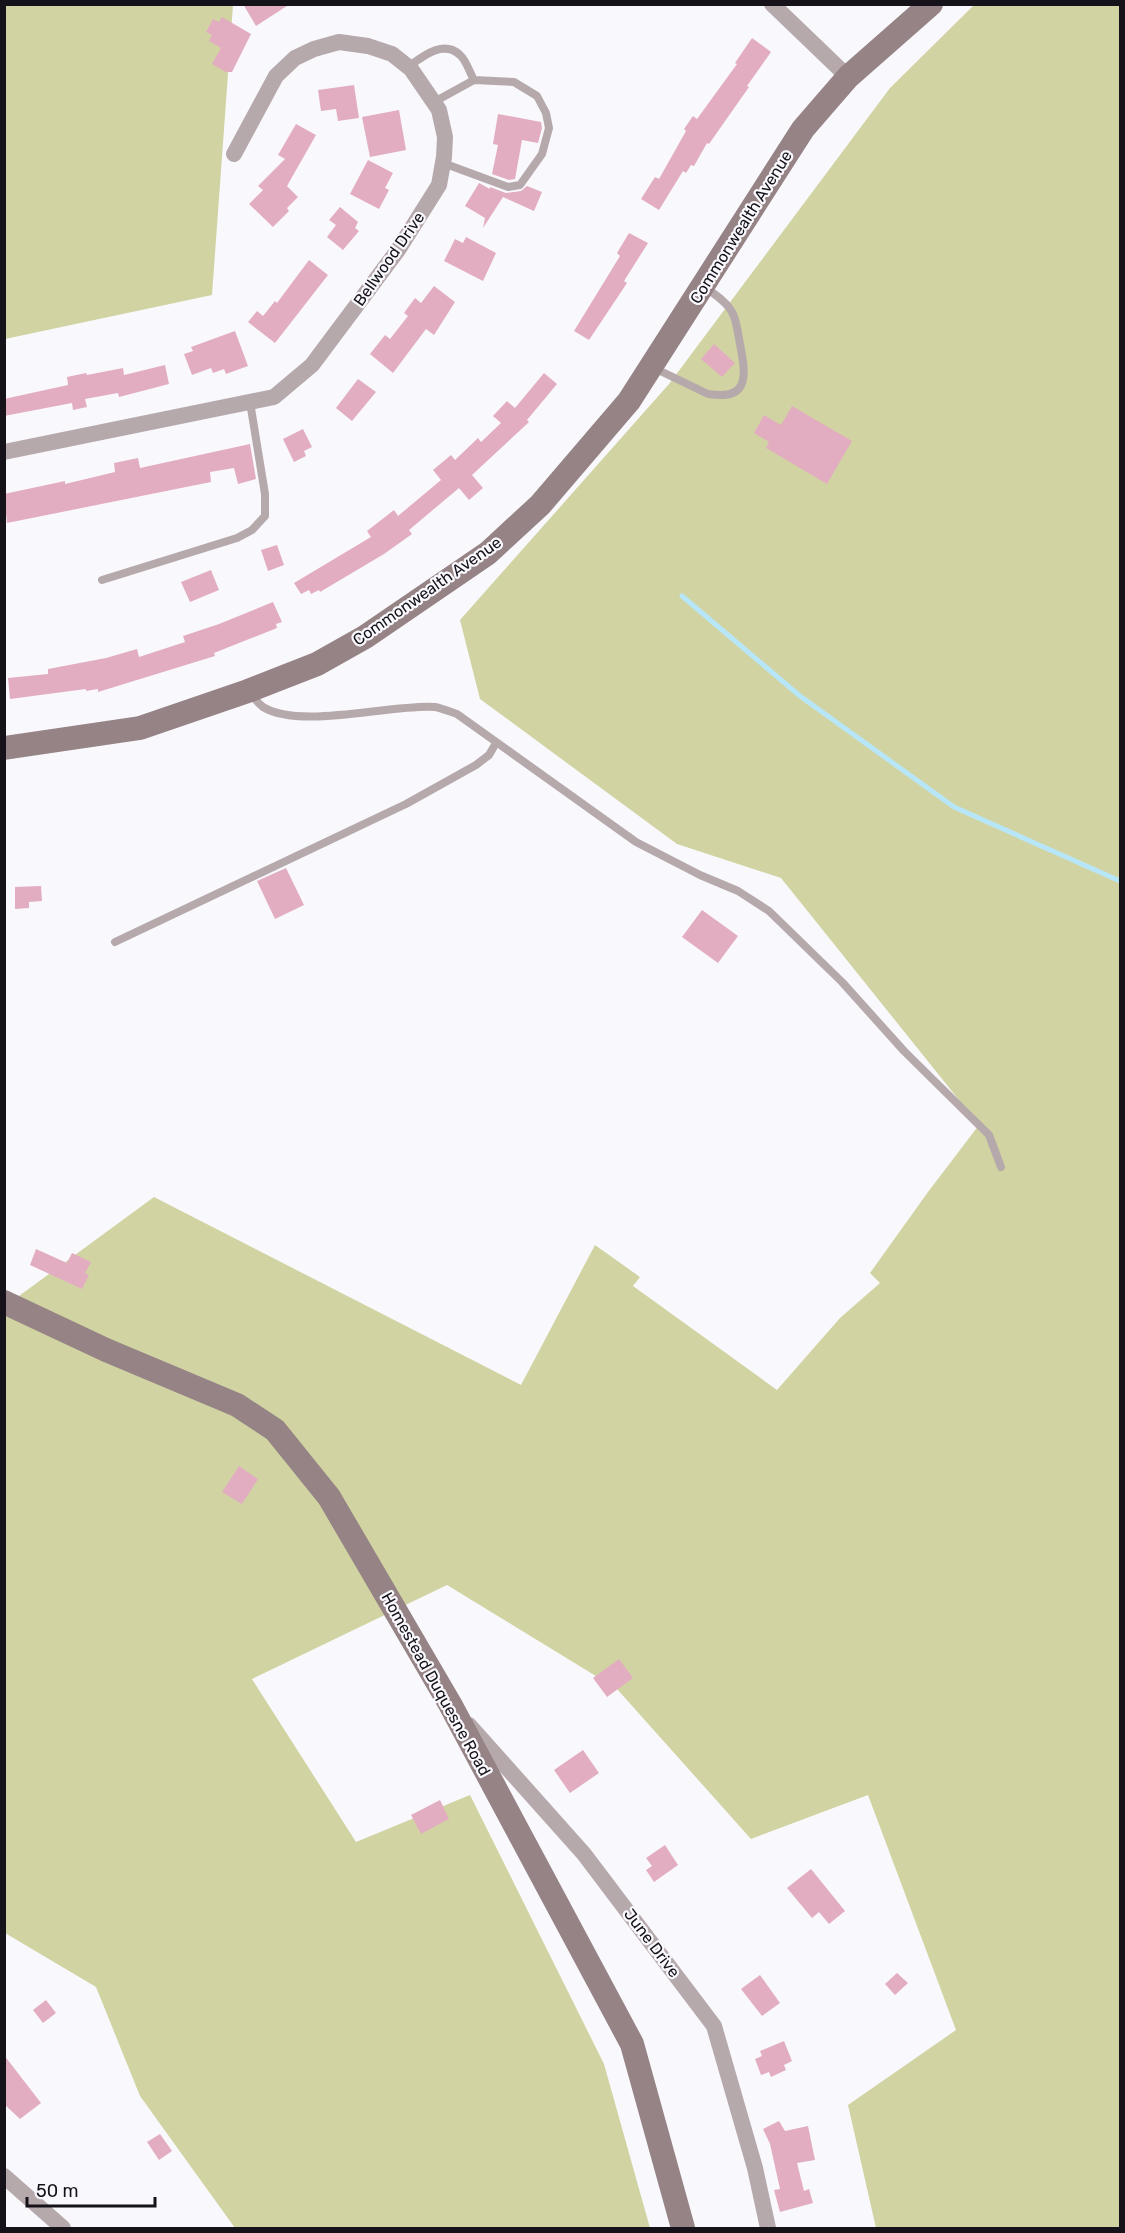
<svg xmlns="http://www.w3.org/2000/svg" width="1125" height="2233" viewBox="0 0 1125 2233" font-family="Rubik,sans-serif">
	<style>
		.green { fill: #d1d4a2 }
		.lines { fill: none; stroke-linecap: round; stroke-linejoin: round }
		.stream { stroke: #b8e6f9; stroke-width: 5 }
		.building { fill: #e3adc1 }
		.lane { stroke: #b6a9ab; stroke-width: 8 }
		.street { stroke: #b6a9ab; stroke-width: 16 }
		.secondary { stroke: #968385; stroke-width: 24 }
		.labels { text-anchor: middle; dominant-baseline: central; stroke-width: 4.5; stroke-linejoin: round; paint-order: stroke }
		.street-label { font-size: 16px; fill: #15121a; stroke: #f9f8fd }
	</style>
	<rect width="100%" height="100%" fill="#f9f8fd"/>
	<path class="green" d="M4 5H233L212 295 5 339Z
		M974 5H1120V2228H876L848 2105 956 2030 868 1795 751 1839 617 1689 447 1585 252 1679 356 1842 470 1795 604 2064 650 2228H235L140 2096 96 1987 5 1933 4 1307 154 1197 521 1385 595 1245 640 1277 633 1286 777 1390 840 1318 880 1283 870 1273 928 1192 979 1125 781 878 677 844 480 699 460 620 669 384 890 88Z"/>
	<g class="lines">
		<path class="stream" d="M682 596 800 696 954 807 1120 881"/>
	</g>
	<path class="building" d="M243 4H290L256 26Z
		M222 17 251 34 232 72H226L212 64 221 48 209 41 212 35 206 32 213 19 219 22Z
		M752 38 771 52 747 86 749 87 709 144 707 143 694 166 691 165 686 173 683 171 659 210 641 199 655 177 659 179 686 131 684 129 693 116 697 119 737 64 735 63Z
		M354 85 359 118 338 121 336 109 321 111 318 90Z
		M399 110 406 150 370 157 362 117Z
		M498 114 541 122 542 128 538 143 522 140 515 179 509 180 492 174 498 145 493 144Z
		M296 124 316 135 287 186 298 197 287 208 289 211 273 227 249 204 263 190 258 186 285 159 278 155Z
		M368 160 393 173 385 188 389 190 379 209 350 194Z
		M479 183 490 189V187L506 193 521 191 527 186 542 192 534 211 503 197 483 228 485 218 465 206Z
		M340 207 358 222 355 228 359 231 343 250 327 237 336 225 329 220Z
		M629 233 648 243 624 281 627 283 589 340 574 331 620 256 617 253Z
		M466 237 496 253 483 281 444 261 455 239 463 243Z
		M309 260 328 275 275 343 248 322 257 311 263 316 275 301 277 303Z
		M434 286 455 302 434 335 426 329 393 373 370 354 385 335 390 339 408 316 404 313 415 298 421 303Z
		M235 331 248 366 226 374 224 369 213 373 211 368 192 375 184 354 193 351 191 347Z
		M714 344 735 363 722 377 701 359Z
		M165 365 169 384 119 397 118 393 85 399 87 407 73 410 72 403 4 416V399L68 385 67 377 86 373 87 375 123 368 124 375Z
		M544 373 557 384 527 420 529 422 472 475 483 488 469 500 459 488 409 530 412 534 384 554 320 592 319 590 311 594 309 590 301 594 294 583 371 537 367 531 394 510 398 516 441 480 433 470 451 455 455 460 478 438 481 442 501 423 493 416 507 401 515 408Z
		M358 379 376 392 352 421 336 408Z
		M792 406 852 441 827 484 766 448 769 442 754 433 764 415 781 425Z
		M303 429 312 447 304 451 306 456 294 462 283 439Z
		M250 444 256 479 238 484 234 468 210 472 211 482 7 523 4 494 65 481V484L115 472 114 463 138 458 140 468Z
		M277 545 284 565 268 571 261 550Z
		M211 570 219 590 190 602 181 582Z
		M273 602 282 622 276 624 277 628 214 653 215 656 98 692V689L86 691V689L10 699 8 678 48 674V669L106 658 137 649 139 657 185 642 183 636 219 624Z
		M286 868 304 905 275 919 257 881Z
		M41 886 42 901 29 902V908L15 909V887Z
		M702 910 738 936 718 963 682 937Z
		M36 1249 67 1263 72 1253 91 1262 85 1273 89 1275 82 1289 30 1265Z
		M239 1466 258 1479 242 1504 222 1492Z
		M619 1659 633 1678 607 1697 593 1678Z
		M583 1750 599 1773 570 1793 554 1770Z
		M440 1800 449 1819 421 1834 411 1815Z
		M665 1845 678 1865 654 1882 646 1870 652 1866 646 1858Z
		M811 1869 845 1911 829 1924 819 1912 812 1918 787 1888Z
		M897 1973 908 1983 895 1995 885 1984Z
		M760 1975 780 2003 762 2016 741 1989Z
		M46 2000 56 2013 43 2023 33 2010Z
		M784 2041 792 2061 784 2065 786 2070 771 2077 769 2072 761 2075 755 2059 762 2056 760 2051Z
		M4 2055 41 2103 20 2119 4 2104Z
		M779 2121 785 2131 808 2126 815 2160 797 2163 804 2191 809 2189 813 2203 780 2212 774 2190 780 2189 770 2144 763 2129Z
		M160 2134 172 2151 159 2160 147 2142Z"/>
	<g class="lines">
		<path class="lane" d="M408 67C422 57 443 39 460 55 466 60 470 73 474 80
			M434 102 474 80 514 82 537 96 546 113 549 128 542 154 520 185 508 187 443 163
			M652 367 708 394C750 401 746 375 740 344 738 334 737 321 732 312 727 302 714 294 705 287
			M102 580 237 538 252 530 265 516V494L250 402
			M251 693C254 698 259 704 263 707 301 730 390 704 435 707 442 708 450 712 457 714L636 842 700 875 738 891 769 911 842 982 904 1051 989 1135 1001 1167
			M115 942 406 804 476 765 489 755 496 743"/>
		<path class="street" d="M772 4 848 77
			M4 452 274 397 312 365 398 250 439 185 444 157 445 137 439 110 411 69 392 54 368 46 339 42 314 49 295 58 276 76 234 154
			M469 1725 584 1854 714 2026 755 2168 768 2228
			M4 2176 63 2228"/>
		<path class="secondary" d="M4 748 140 728 248 691 317 664 365 637 488 553 540 505 629 401 803 129 848 77 931 4
			M4 1302 106 1350 237 1405 275 1430 329 1497 450 1704 632 2044 683 2228"/>
	</g>
	<g class="labels">
		<g class="street-label">
			<text transform="translate(741 227) rotate(-58)">Commonwealth Avenue</text>
			<text transform="translate(389 259) rotate(-55)">Bellwood Drive</text>
			<text transform="translate(427 591) rotate(-35)">Commonwealth Avenue</text>
			<text transform="translate(436 1684) rotate(61)">Homestead Duquesne Road</text>
			<text transform="translate(652 1943) rotate(53)">June Drive</text>
		</g>
	</g>
	<rect width="1125" height="2233" fill="none" stroke="#15121a" stroke-width="12"/>
	<path d="M27 2197v9h128v-9" fill="none" stroke="#15121a" stroke-width="3"/>
	<text x="36" y="2197" font-size="18" fill="#15121a" stroke="#f9f8fd" stroke-width="4.5" paint-order="stroke">50 m</text>
</svg>
